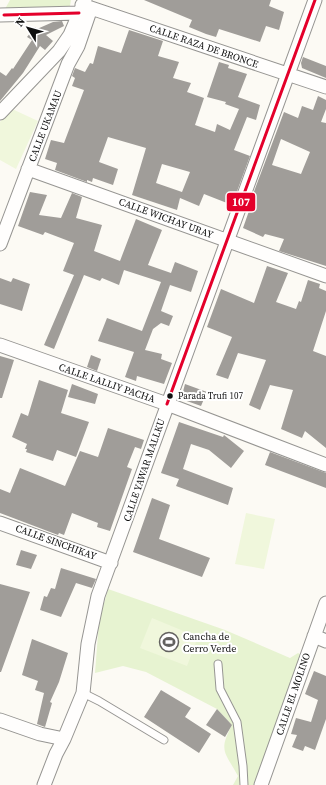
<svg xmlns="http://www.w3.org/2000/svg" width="326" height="785" viewBox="0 0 326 785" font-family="'Source Serif 4',serif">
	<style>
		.green { fill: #e7f3d1 }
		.pitch { fill: #f0f7dc }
		.building { fill: #a09d99; fill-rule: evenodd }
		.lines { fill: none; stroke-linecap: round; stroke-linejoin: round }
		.service-casing { stroke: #969592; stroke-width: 9 }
		.minor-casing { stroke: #969592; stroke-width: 15 }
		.service { stroke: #fffefd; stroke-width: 7 }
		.minor { stroke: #fffefd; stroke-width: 13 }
		.bus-1-casing { stroke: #fff; stroke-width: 6 }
		.bus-1 { stroke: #e4002b; stroke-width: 3 }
		.bus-dot { fill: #0f0f0f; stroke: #fff; stroke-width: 1.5 }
		.labels { text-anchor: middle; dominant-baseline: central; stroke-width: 4; stroke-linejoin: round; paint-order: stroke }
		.bus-label { font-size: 9px; fill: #0f0f0f; stroke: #fff; text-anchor: start }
		.street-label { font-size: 10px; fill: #0f0f0f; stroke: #fff }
		.poi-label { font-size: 10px; fill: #0f0f0f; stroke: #fff; text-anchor: start }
		.line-badge { stroke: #fff; stroke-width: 1.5 }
		.badge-label { font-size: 11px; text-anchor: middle; font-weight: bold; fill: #fff }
	</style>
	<rect width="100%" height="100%" fill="#fcfaf4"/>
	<path class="green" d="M10 0H71L70 6 66 8 5 9Z
		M108 589 225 630 290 658 298 653 302 655 254 785H233L238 776C225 752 218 751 232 725L217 709 146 672 123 666 95 673 99 621Z"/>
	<path class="pitch" d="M10 108 38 121 16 169 0 160V122Z
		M246 513 275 519 264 569 235 564Z
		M152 618 198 637 187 666 140 648Z"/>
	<path class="building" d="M144 0H271L269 6 284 12 279 30 266 26 260 42 219 29 216 37 206 34 189 27 192 20Z
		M62 21 64 26 46 35 53 41 45 50 40 46 23 73 0 101V72L6 76 12 68 13 69 32 40 27 37 35 27 37 29 53 22Z
		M129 30 163 41 158 56 179 62 173 78 191 83 187 92 204 98 195 125 215 132 217 124 230 130 239 109 225 104 226 102 207 97 219 62 229 65 228 68 247 74 238 97 260 105 256 120 247 117 234 150 250 156 232 205 204 194 199 206 180 198 177 210 132 195 146 148 108 137 99 162 118 169 113 185 93 178 92 182 87 180V182L55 170 57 163 45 159 51 140 64 143 84 90 72 86 75 78 72 76 75 68 85 72 90 63 93 64 98 46 121 53ZM162 164 190 172 182 192 156 183Z
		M303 57 326 66V78L302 68 301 63Z
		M318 96 326 100V109L321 122 326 123V266L279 251 284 239 265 234 263 237 243 228 249 211 247 210 284 112 298 118 302 106 313 110ZM281 139 310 152 301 174 272 165Z
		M30 192 47 195 39 215 61 218 72 193 82 197 76 218 102 225 94 251 120 261 136 219 162 230 148 265 171 273 175 262 198 271 191 292 170 285 161 311 173 316 169 326 161 323 153 329 145 350 162 354 161 359 172 363 164 384 137 376 136 381 125 377 134 352 98 341 107 318 142 331 161 282 124 270 119 285 102 278 100 281 84 275 54 349 44 345 74 275 63 271 74 243 45 232 43 235 18 226Z
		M267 266 288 273 276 302 296 309 299 301 301 302 308 280 320 284 319 288 326 291V311L313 351 326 356V448L305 431 302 438 281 429 293 390 270 385 260 410 249 405 266 360 238 353 228 379 216 375 232 337 207 327 221 289 254 303Z
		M0 278 11 282 13 278 30 284 22 311 0 304Z
		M91 355 101 359 97 371 87 367Z
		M0 356 14 360 2 398H0Z
		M39 380 68 390 61 413 89 422 76 457 57 450 53 461 26 452 27 449H25L27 444 12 437 21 413 28 416Z
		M72 384 98 394 95 404 68 397Z
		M185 384 207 392 201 406 181 399Z
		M179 422 223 437 224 435 244 451 231 468 209 450 191 444 183 469 233 488 228 505 176 486 179 479 161 473Z
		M108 428 144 440 141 449 135 447 127 467 132 469 110 531 97 527 98 523 72 513 64 535 59 533 58 535 0 513V489L10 493 20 468 65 486 80 451 98 457Z
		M270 452 326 473V488L265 465Z
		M152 498 170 505 159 539 210 558 202 577 133 552Z
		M21 550 37 555 31 569 16 565Z
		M61 568 96 579 92 588 76 583 61 617 40 610 44 596 47 597 51 588 55 589Z
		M0 584 30 592 1 672H0Z
		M32 639 68 653 59 682 50 702 52 703 45 727 37 724 44 693 35 690 38 681 22 675Z
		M314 671 326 676V719L315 750 305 746 303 751 292 747 297 735 291 734 296 718 311 722 318 700 305 694Z
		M161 690 191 708 185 717 211 734 199 753 144 717Z
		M217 709 232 725 225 737 206 725Z"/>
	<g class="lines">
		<g class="service-casing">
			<path id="service" d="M218 664 220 689 237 722 243 766 244 785
				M83 693 99 701 164 740"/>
		</g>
		<g class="minor-casing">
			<path id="minor" d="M82 5 326 87
				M0 15 79 13
				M0 113 59 51 70 35 85 0
				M28 169 326 276
				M0 244 68 64 78 46 91 8
				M0 345 167 404 326 465
				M0 523 111 563
				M314 636 326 641
				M0 720 40 734 64 739
				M44 785 56 754 64 739 83 693 88 644 98 596 315 0
				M261 785 326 603"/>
		</g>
		<use href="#service" class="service"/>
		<use href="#minor" class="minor"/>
		<g class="bus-1-casing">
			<path id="bus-1" d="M4 15 79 13
				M167 404 315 0"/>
		</g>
		<use href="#bus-1" class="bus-1"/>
	</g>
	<defs>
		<g id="stadium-ring" transform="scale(1)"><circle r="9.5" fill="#fff" stroke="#62615f" stroke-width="1.5"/><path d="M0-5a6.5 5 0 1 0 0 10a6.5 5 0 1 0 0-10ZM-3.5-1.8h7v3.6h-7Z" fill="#62615f"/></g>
	</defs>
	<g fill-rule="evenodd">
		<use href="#stadium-ring" x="169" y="642"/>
	</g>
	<circle class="bus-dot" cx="170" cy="396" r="3.5"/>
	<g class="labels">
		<g class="bus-label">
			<text x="178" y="396">Parada Trufi 107</text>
		</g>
		<g class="street-label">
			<text transform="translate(204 46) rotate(19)">CALLE RAZA DE BRONCE</text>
			<text transform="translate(45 126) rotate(-69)">CALLE UKAMAU</text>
			<text transform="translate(166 218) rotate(20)">CALLE WICHAY URAY</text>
			<text transform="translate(107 383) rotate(19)">CALLE LALLIY PACHA</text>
			<text transform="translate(144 470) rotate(-71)">CALLE YAWAR MALLKU</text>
			<text transform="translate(56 542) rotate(20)">CALLE SINCHIKAY</text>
			<text transform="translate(293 694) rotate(-71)">CALLE EL MOLINO</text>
		</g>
		<g class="poi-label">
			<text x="183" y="636">Cancha de<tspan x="183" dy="12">Cerro Verde</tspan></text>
		</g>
	</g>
	<rect class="line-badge" x="226" y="192" width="30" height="20" rx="4" fill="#e4002b"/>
	<g class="badge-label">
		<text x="241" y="206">107</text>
	</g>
	<g transform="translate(28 28) rotate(307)" stroke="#ffffff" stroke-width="3" paint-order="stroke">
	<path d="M0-3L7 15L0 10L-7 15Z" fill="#0f0f0f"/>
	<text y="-6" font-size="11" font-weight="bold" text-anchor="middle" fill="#0f0f0f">N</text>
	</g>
</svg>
